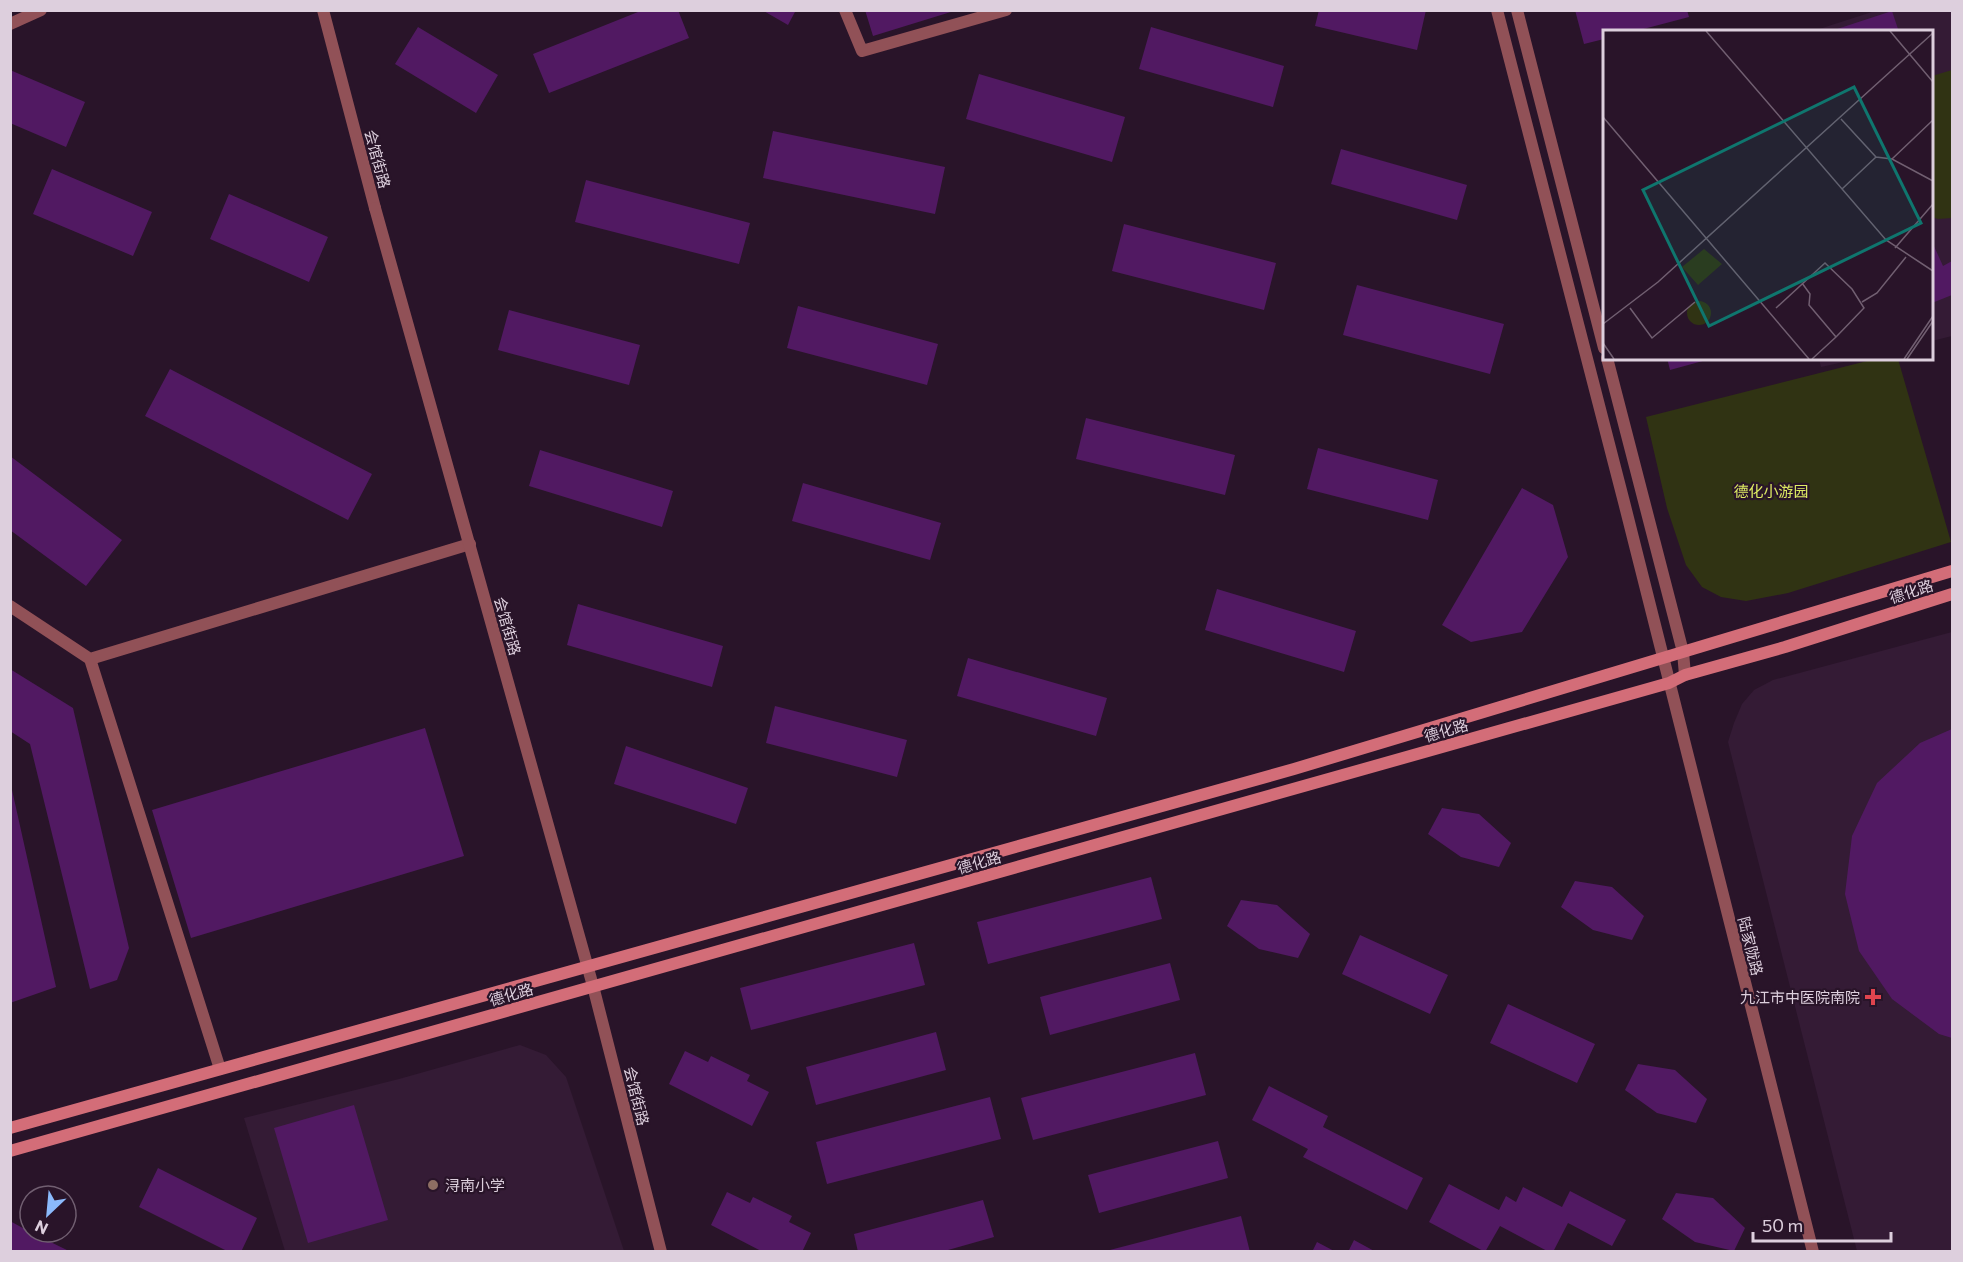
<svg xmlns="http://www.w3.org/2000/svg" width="1963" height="1262" viewBox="0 0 1963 1262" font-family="Commissioner,'Noto Sans SC',sans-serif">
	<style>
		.built { fill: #341b35 }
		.green { fill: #303313 }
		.building { fill: #511962 }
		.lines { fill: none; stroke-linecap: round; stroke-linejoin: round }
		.minor { stroke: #915157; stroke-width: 12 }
		.tertiary { stroke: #915157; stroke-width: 12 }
		.secondary { stroke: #d36d78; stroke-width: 12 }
		.health-dot { fill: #e0444e; stroke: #291429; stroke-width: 2 }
		.education-dot { fill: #8d6e63; stroke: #291429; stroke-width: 2 }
		.labels { text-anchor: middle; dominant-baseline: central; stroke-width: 4.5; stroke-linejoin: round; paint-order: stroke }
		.street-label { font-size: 15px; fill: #ddcfdd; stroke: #291429 }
		.park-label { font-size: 15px; fill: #deeb63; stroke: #291429 }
		.poi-label { font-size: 15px; fill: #ddcfdd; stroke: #291429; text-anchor: end }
		.inset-road { fill: none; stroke: #715f71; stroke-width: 1.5 }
		.view { fill: #0f766e; fill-opacity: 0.15; stroke: #0f766e; stroke-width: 3 }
		.inset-edge { fill: none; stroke: #ddcfdd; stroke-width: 3 }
	</style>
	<rect width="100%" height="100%" fill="#291429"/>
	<path class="built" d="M1875 11H1952V336L1932 341V32H1810Z
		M1819 359V358L1857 359 1821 367Z
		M1952 632V1251H1857L1728 742 1734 723 1742 704 1754 690 1773 680Z
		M520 1045 546 1055 566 1077 624 1251H285L244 1118 399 1079Z"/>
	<path class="green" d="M1952 70V218L1938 219 1932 217V76Z
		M1875 359H1898L1951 542 1788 593 1746 601 1721 597 1702 587 1686 565 1667 508 1646 417Z"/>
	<path class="building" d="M643 10H678L689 38 549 93 533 54Z
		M762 10H796L788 25Z
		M865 10H954V11L873 36Z
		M1319 10H1426L1417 50 1315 26Z
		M1575 10H1687L1689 17 1632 32H1604V39L1584 44Z
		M1892 11 1899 32H1831V31Z
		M418 27 498 75 476 113 395 64Z
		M1151 27 1284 66 1273 107 1139 69Z
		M10 70 85 102 66 147 10 123Z
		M979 74 1125 117 1112 162 966 119Z
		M773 131 945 167 935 214 763 178Z
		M1341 149 1467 185 1457 220 1331 184Z
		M52 169 152 212 133 256 33 214Z
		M586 180 750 223 739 264 575 222Z
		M229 194 328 237 309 282 210 239Z
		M1124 224 1276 263 1264 310 1112 271Z
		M1932 244H1933L1943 266 1952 261V295L1932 303Z
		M1357 285 1504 324 1490 374 1343 335Z
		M798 306 938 344 927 385 787 348Z
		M509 310 640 345 629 385 498 350Z
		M1667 358H1710V359L1670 370Z
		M170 369 372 474 348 520 145 416Z
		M1086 418 1235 455 1225 495 1076 459Z
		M1318 448 1438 480 1428 520 1307 489Z
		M540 450 673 491 662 527 529 486Z
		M10 456 122 540 86 586 10 530Z
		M803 483 941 523 930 560 792 521Z
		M1522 488 1553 505 1568 557 1522 632 1471 642 1442 625Z
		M1217 589 1356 631 1344 672 1205 630Z
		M578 604 723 646 712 687 567 645Z
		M968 658 1107 698 1096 736 957 696Z
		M10 669 73 708 129 948 117 980 90 989 30 744 10 731Z
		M775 706 907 740 897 777 766 743Z
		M425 728 464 856 191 938 152 810Z
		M1952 729V1038L1939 1034 1892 999 1859 951 1845 894 1852 836 1877 783 1920 743Z
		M626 746 748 788 736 824 614 784Z
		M10 781 56 987 10 1003Z
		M1442 808 1479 814 1511 843 1499 867 1461 857 1428 834Z
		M1151 877 1162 919 988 964 977 922Z
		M1575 881 1612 887 1644 916 1632 940 1593 930 1561 907Z
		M1241 900 1277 905 1310 934 1298 958 1259 949 1227 926Z
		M1360 935 1448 975 1430 1014 1342 974Z
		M914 943 925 985 751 1030 740 988Z
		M1170 963 1180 1000 1050 1035 1040 997Z
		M1508 1004 1595 1044 1577 1083 1490 1043Z
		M936 1032 946 1070 816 1105 806 1067Z
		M685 1051 708 1062 711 1056 750 1075 747 1081 769 1092 752 1126 669 1084Z
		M1195 1053 1206 1095 1033 1140 1021 1098Z
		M1638 1064 1675 1070 1707 1099 1696 1123 1657 1113 1625 1090Z
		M1269 1086 1328 1116 1323 1127 1423 1178 1407 1210 1303 1157 1308 1149 1252 1120Z
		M990 1097 1001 1139 827 1184 816 1142Z
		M354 1105 388 1220 308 1243 274 1128Z
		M1218 1141 1228 1178 1099 1213 1088 1175Z
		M158 1168 257 1218 241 1252H229L139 1207Z
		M1449 1184 1499 1210 1506 1196 1516 1202 1523 1187 1562 1207 1570 1191 1626 1220 1612 1246 1568 1223 1553 1252H1549L1500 1226 1485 1252 1429 1222Z
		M727 1192 750 1203 753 1197 792 1216 789 1222 811 1233 802 1252H763L711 1225Z
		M1676 1193 1713 1198 1745 1228 1734 1251 1695 1242 1662 1219Z
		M983 1200 994 1237 941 1252H858L854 1234Z
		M1241 1216 1250 1252H1106V1251Z
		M10 1221 30 1232 71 1252H10Z
		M1354 1240 1376 1252H1348Z
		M1317 1242 1336 1252H1312Z"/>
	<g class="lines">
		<path class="minor" d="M323 10 375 208
			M845 10 862 51 1006 10
			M10 24 41 10
			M10 606 90 659 220 1069
			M90 659 470 544"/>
		<path class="tertiary" d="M1497 10 1624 502 1813 1252
			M1517 10 1604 348
			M375 208 593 986 661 1252
			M1607 358 1683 652 1685 675"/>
		<path class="secondary" d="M10 1128 1294 769 1952 571
			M10 1151 1669 683 1685 675 1785 647 1952 594"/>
	</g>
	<path class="health-dot" d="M1870 988h6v6h6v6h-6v6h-6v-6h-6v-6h6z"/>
	<circle class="education-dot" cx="433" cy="1185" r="6"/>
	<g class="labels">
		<g class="street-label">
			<text transform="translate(378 159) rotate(75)">会馆街路</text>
			<text transform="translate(1911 591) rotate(-18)">德化路</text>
			<text transform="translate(508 626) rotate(74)">会馆街路</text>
			<text transform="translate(1446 730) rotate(-16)">德化路</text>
			<text transform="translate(979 862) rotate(-16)">德化路</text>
			<text transform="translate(1751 946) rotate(76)">陆家陇路</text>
			<text transform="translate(511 994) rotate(-16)">德化路</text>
			<text transform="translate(637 1096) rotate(76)">会馆街路</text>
		</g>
		<g class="park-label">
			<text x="1771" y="491">德化小游园</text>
		</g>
		<g class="poi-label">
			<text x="1860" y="997">九江市中医院南院</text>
			<text x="445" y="1185" text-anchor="start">浔南小学</text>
		</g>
	</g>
	<g transform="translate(1603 30)">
		<rect width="330" height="330" fill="#291429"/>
		<path d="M101 219 119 234 95 255 79 237ZM84 283a12 12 0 1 1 24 0a12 12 0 1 1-24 0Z" fill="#303313"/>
		<path class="inset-road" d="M103 1 283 210 330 241M287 1 330 52M0 87 206 329M238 89 273 127 289 129 330 151M289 129 330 90M239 159 273 127M292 218 330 174M199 253 207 264 206 275 233 307 209 329M259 272 274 263 303 227M27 278 49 308 92 272M173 278 222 233 249 259 261 278 233 307M0 294 55 252 330 3M0 313 11 329M301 329 330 286M304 329 330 291"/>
		<path class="view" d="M251 57 318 193 106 296 40 160Z"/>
		<rect width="330" height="330" class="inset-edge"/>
	</g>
	<rect width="1963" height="1262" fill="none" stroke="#ddcfdd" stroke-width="24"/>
	<g transform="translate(48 1214) rotate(206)"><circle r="28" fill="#291429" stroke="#715f71" stroke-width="1.5"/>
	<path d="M0-4.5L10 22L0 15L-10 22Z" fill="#8bbafc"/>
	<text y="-9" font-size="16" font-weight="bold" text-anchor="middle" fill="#ddcfdd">N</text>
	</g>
	<path d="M1753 1232v9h138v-9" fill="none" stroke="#ddcfdd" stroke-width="3"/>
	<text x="1762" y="1232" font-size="18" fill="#ddcfdd" stroke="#291429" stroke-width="4.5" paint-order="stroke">50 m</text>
</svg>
